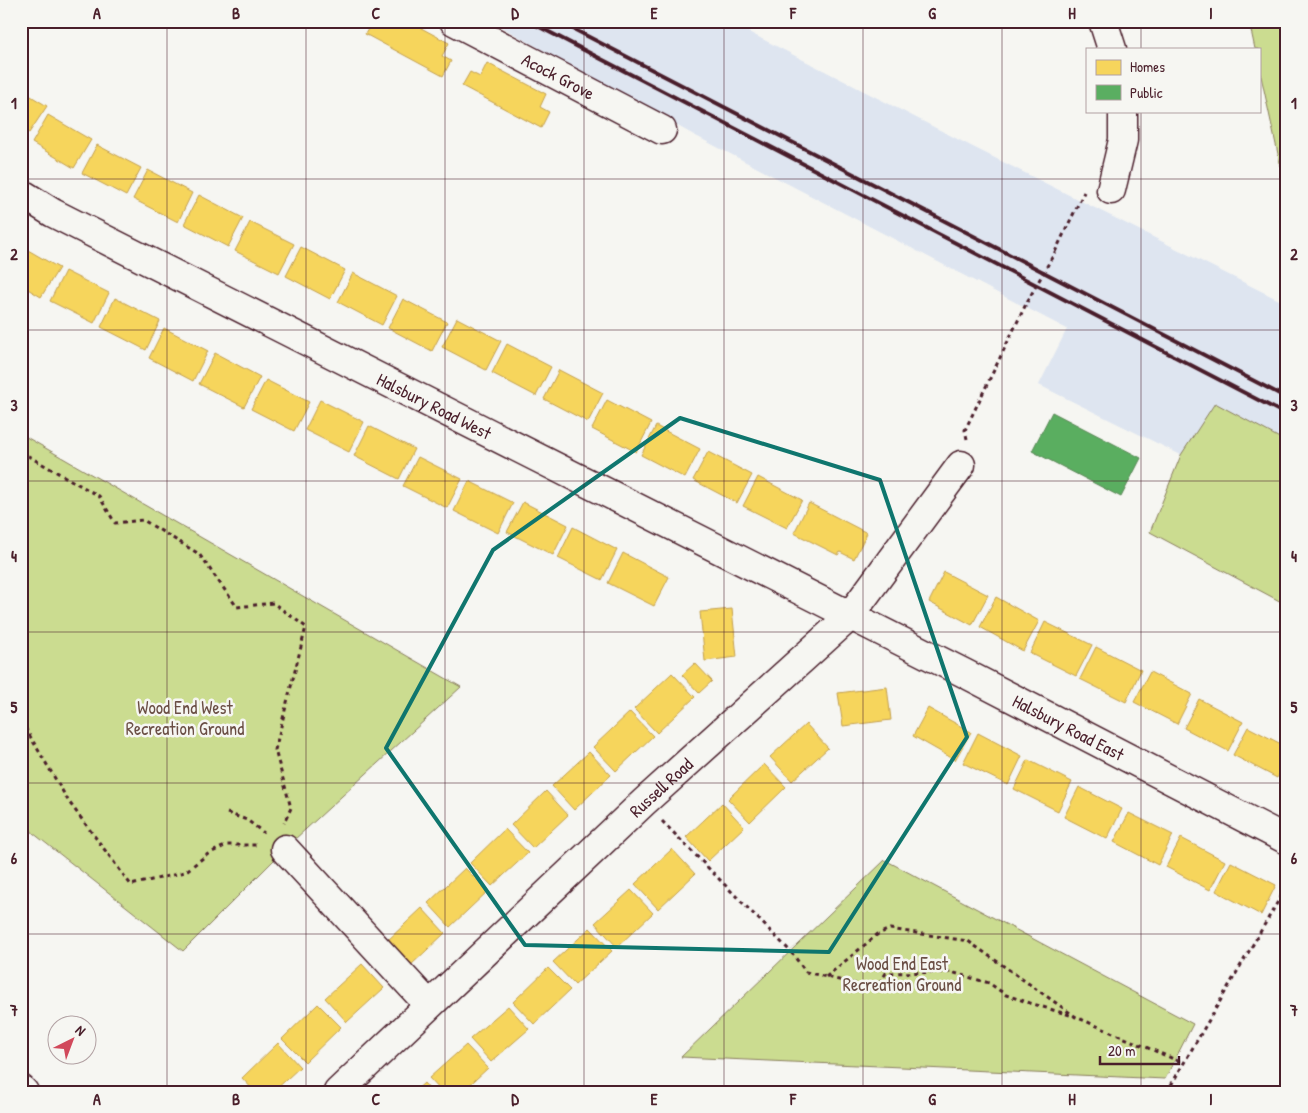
<svg xmlns="http://www.w3.org/2000/svg" width="1308" height="1113" viewBox="0 0 1308 1113" font-family="'Patrick Hand',sans-serif">
	<style>
		.built { fill: #dee5f0 }
		.green { fill: #cbdc90; stroke: #8a7e5e }
		.homes { fill: #f6d55c; stroke: #c29e4d }
		.public { fill: #5aae61; stroke: #558351 }
		.lines { fill: none; stroke-linecap: round; stroke-linejoin: round }
		.minor-casing { stroke: #4a1f2b; stroke-width: 31 }
		.path { stroke: #4a1f2b; stroke-width: 3; stroke-dasharray: 4 4; stroke-linecap: butt }
		.minor { stroke: #f6f6f2; stroke-width: 28 }
		.rail { stroke: #4a1f2b; stroke-width: 4 }
		.path-bridge { stroke: #4a1f2b; stroke-width: 3; stroke-dasharray: 4 4; stroke-linecap: butt }
		.marked { fill: none; stroke: #0f766e; stroke-width: 4; stroke-linejoin: round }
		.grid { fill: none; stroke: #4a1f2b; stroke-width: 1; stroke-opacity: 0.55 }
		.labels { text-anchor: middle; dominant-baseline: central; stroke-width: 5; stroke-linejoin: round; paint-order: stroke }
		.street-label { font-size: 18px; fill: #4a1f2b; stroke: #f6f6f2 }
		.park-label { font-size: 18px; fill: #6a4e44; stroke: #f6f6f2 }
		.neatline { fill: none; stroke: #4a1f2b; stroke-width: 2 }
		.grid-label { font-size: 16px; text-anchor: middle; font-weight: bold; fill: #4a1f2b }
	</style>
	<rect width="100%" height="100%" fill="#f6f6f2"/>
	<filter id="ink" filterUnits="userSpaceOnUse"><feTurbulence type="fractalNoise" baseFrequency=".02" numOctaves="2"/><feDisplacementMap in="SourceGraphic" scale="10" xChannelSelector="R" yChannelSelector="G"/><feConvolveMatrix kernelMatrix="1 2 1 2 8 2 1 2 1" color-interpolation-filters="sRGB"/></filter>
	<g filter="url(#ink)">
		<path class="built" d="M491 21H727L969 145 1287 304V605L1150 532 1181 455 1039 385 1067 329 692 134Z"/>
		<path class="green" d="M1249 21H1287V195L1259 67V49H1255Z
			M1215 403 1287 442V605L1150 532 1181 455Z
			M21 434 461 687 294 840 183 951 33 833 21 814Z
			M885 860 1193 1024 1165 1079 681 1057Z"/>
		<path class="homes" d="M337 21H347L345 26Z
			M373 21 382 25 385 21H408L449 43 442 56 451 61 443 76 365 34Z
			M487 63 546 94 540 107 549 112 541 128 462 86 470 72 480 77Z
			M21 90 47 106 29 133 21 128Z
			M48 115 91 140 74 168 32 143Z
			M97 145 141 168 126 196 82 173Z
			M148 170 192 193 178 222 133 199Z
			M199 195 243 218 228 247 184 224Z
			M250 222 294 244 279 273 235 251Z
			M21 246 59 268 41 297 21 285Z
			M301 247 345 270 330 299 286 276Z
			M65 271 109 293 94 323 50 301Z
			M353 273 397 296 382 325 338 302Z
			M115 298 160 321 146 350 101 327Z
			M403 299 447 322 432 351 388 328Z
			M457 318 501 341 486 370 442 347Z
			M164 328 208 351 193 381 149 358Z
			M507 344 551 367 536 396 492 373Z
			M215 353 260 377 244 407 199 384Z
			M559 370 603 393 588 422 544 399Z
			M266 380 309 402 294 431 251 409Z
			M320 400 364 422 349 452 305 430Z
			M607 400 651 423 636 452 592 429Z
			M369 426 414 449 399 479 354 456Z
			M656 426 700 449 685 478 641 455Z
			M708 452 752 475 737 503 693 480Z
			M418 457 462 479 447 508 403 486Z
			M758 477 802 500 787 528 743 506Z
			M469 481 513 503 498 533 454 511Z
			M523 502 568 525 553 555 507 532Z
			M809 503 867 533 854 559 840 552 838 555 794 533Z
			M573 527 617 550 602 580 558 558Z
			M623 553 669 577 654 606 608 583Z
			M944 572 988 595 972 625 929 602Z
			M996 597 1039 621 1023 651 980 627Z
			M732 609 737 657 705 661 700 612Z
			M1045 622 1092 645 1076 676 1030 653Z
			M1096 647 1141 670 1126 702 1080 679Z
			M695 663 712 681 699 693 682 675Z
			M1150 672 1192 694 1177 724 1134 702Z
			M672 673 695 697 657 733 634 709Z
			M887 687 891 720 843 726 838 693Z
			M1199 699 1243 722 1228 751 1184 728Z
			M928 708 971 732 955 760 913 736Z
			M630 712 653 736 616 771 593 747Z
			M806 724 828 748 792 781 770 757Z
			M1248 727 1287 747V759L1277 778 1233 755Z
			M978 733 1022 756 1008 785 963 763Z
			M589 752 611 775 574 810 552 786Z
			M1028 760 1072 782 1058 811 1014 789Z
			M764 764 786 787 750 822 728 799Z
			M1079 787 1122 809 1107 839 1064 817Z
			M546 791 568 815 533 848 511 825Z
			M722 803 744 827 708 861 686 837Z
			M1129 813 1173 835 1158 865 1114 842Z
			M505 829 528 853 492 886 470 863Z
			M1181 838 1225 861 1210 890 1166 867Z
			M672 849 695 874 658 909 635 884Z
			M1231 862 1276 885 1261 915 1216 891Z
			M465 868 488 891 450 927 428 903Z
			M631 890 653 913 617 947 595 923Z
			M422 908 445 933 410 966 387 941Z
			M1287 908V927L1279 923Z
			M590 928 612 951 575 985 553 962Z
			M362 964 384 988 347 1022 325 998Z
			M548 968 570 990 534 1024 513 1002Z
			M318 1004 341 1027 305 1062 282 1039Z
			M508 1006 529 1029 491 1062 470 1039Z
			M278 1043 300 1067 273 1092H255L242 1078Z
			M466 1045 488 1068 462 1092H442L429 1078Z
			M424 1083 432 1092H414Z"/>
		<path class="public" d="M1052 412 1141 458 1121 497 1032 451Z"/>
		<g class="lines">
			<g class="minor-casing">
				<g id="minor">
					<path id="s1" d="M454 21 662 130"/>
					<path d="M1103 21 1112 49"/>
					<path d="M1111 190 1123 140V111"/>
					<path id="s2" d="M21 193 53 213 964 673 1287 840"/>
					<path d="M285 849 429 1005"/>
					<path d="M21 1089 24 1092"/>
					<path id="s3" d="M338 1092 644 802 849 617 961 465"/>
				</g>
			</g>
			<path class="path" d="M1055 252 1084 192
				M967 439 965 430 1027 302
				M21 452 99 496 115 523 143 520 199 554 237 607 273 603 306 627 275 750 291 808 284 823
				M21 721 69 802 131 885 185 872 208 854 227 845H259
				M227 813 247 820 264 833
				M662 821 791 952 806 972 876 989 886 973 951 972 989 983 1006 995 1030 1003 1076 1017
				M826 977 878 934 890 929 968 941 1076 1017 1183 1063
				M1167 1092 1287 886"/>
			<use href="#minor" class="minor"/>
			<path class="rail" d="M528 21 1287 415
				M558 21 1287 398"/>
			<path class="path-bridge" d="M1027 302 1055 252"/>
		</g>
	</g>
	<path class="marked" d="M680 418 880 480 967 737 829 952 525 945 386 748 493 550Z"/>
	<path class="grid" d="M167 21V1092M306 21V1092M445 21V1092M584 21V1092M724 21V1092M863 21V1092M1002 21V1092M1141 21V49M1141 111V1092M21 179H1287M21 330H1287M21 481H1287M21 632H1287M21 783H1287M21 934H1287"/>
	<g class="labels">
		<g class="street-label">
			<text stroke="none"><textPath href="#s1" startOffset="118">Acock Grove</textPath></text>
			<text stroke="none"><textPath href="#s2" startOffset="465">Halsbury Road West</textPath></text>
			<text stroke="none"><textPath href="#s2" startOffset="1176">Halsbury Road East</textPath></text>
			<text stroke="none"><textPath href="#s3" startOffset="444">Russell Road</textPath></text>
		</g>
		<g class="park-label">
			<text x="185" y="707">Wood End West<tspan x="185" dy="21">Recreation Ground</tspan></text>
			<text x="902" y="963">Wood End East<tspan x="902" dy="21">Recreation Ground</tspan></text>
		</g>
	</g>
	<rect width="1308" height="1113" fill="none" stroke="#f6f6f2" stroke-width="55"/>
	<rect x="1086" y="48" width="175" height="65" fill="#f6f6f2" stroke="#b1a0a2"/>
	<rect x="1096" y="60" width="25" height="15" fill="#f6d55c" stroke="#b1a0a2"/>
	<text x="1130" y="72" font-size="15" fill="#4a1f2b">Homes</text>
	<rect x="1096" y="85" width="25" height="15" fill="#5aae61" stroke="#b1a0a2"/>
	<text x="1130" y="98" font-size="15" fill="#4a1f2b">Public</text>
	<g transform="translate(72 1040) rotate(42)"><circle r="24" fill="#f6f6f2" stroke="#b1a0a2"/>
	<path d="M0-4L9 19L0 12L-9 19Z" fill="#d1495b"/>
	<text y="-8" font-size="14" font-weight="bold" text-anchor="middle" fill="#4a1f2b">N</text>
	</g>
	<path d="M1100 1056v8h79v-8" fill="none" stroke="#4a1f2b" stroke-width="2.5"/>
	<text x="1108" y="1056" font-size="15" fill="#4a1f2b" stroke="#f6f6f2" stroke-width="4" paint-order="stroke">20 m</text>
	<rect x="28" y="28" width="1252" height="1058" class="neatline"/>
	<g class="grid-label">
		<text x="97" y="19">A</text>
		<text x="236" y="19">B</text>
		<text x="376" y="19">C</text>
		<text x="515" y="19">D</text>
		<text x="654" y="19">E</text>
		<text x="793" y="19">F</text>
		<text x="932" y="19">G</text>
		<text x="1072" y="19">H</text>
		<text x="1211" y="19">I</text>
		<text x="14" y="109">1</text>
		<text x="1294" y="109">1</text>
		<text x="14" y="260">2</text>
		<text x="1294" y="260">2</text>
		<text x="14" y="411">3</text>
		<text x="1294" y="411">3</text>
		<text x="14" y="562">4</text>
		<text x="1294" y="562">4</text>
		<text x="14" y="713">5</text>
		<text x="1294" y="713">5</text>
		<text x="14" y="864">6</text>
		<text x="1294" y="864">6</text>
		<text x="14" y="1016">7</text>
		<text x="1294" y="1016">7</text>
		<text x="97" y="1105">A</text>
		<text x="236" y="1105">B</text>
		<text x="376" y="1105">C</text>
		<text x="515" y="1105">D</text>
		<text x="654" y="1105">E</text>
		<text x="793" y="1105">F</text>
		<text x="932" y="1105">G</text>
		<text x="1072" y="1105">H</text>
		<text x="1211" y="1105">I</text>
	</g>
</svg>
